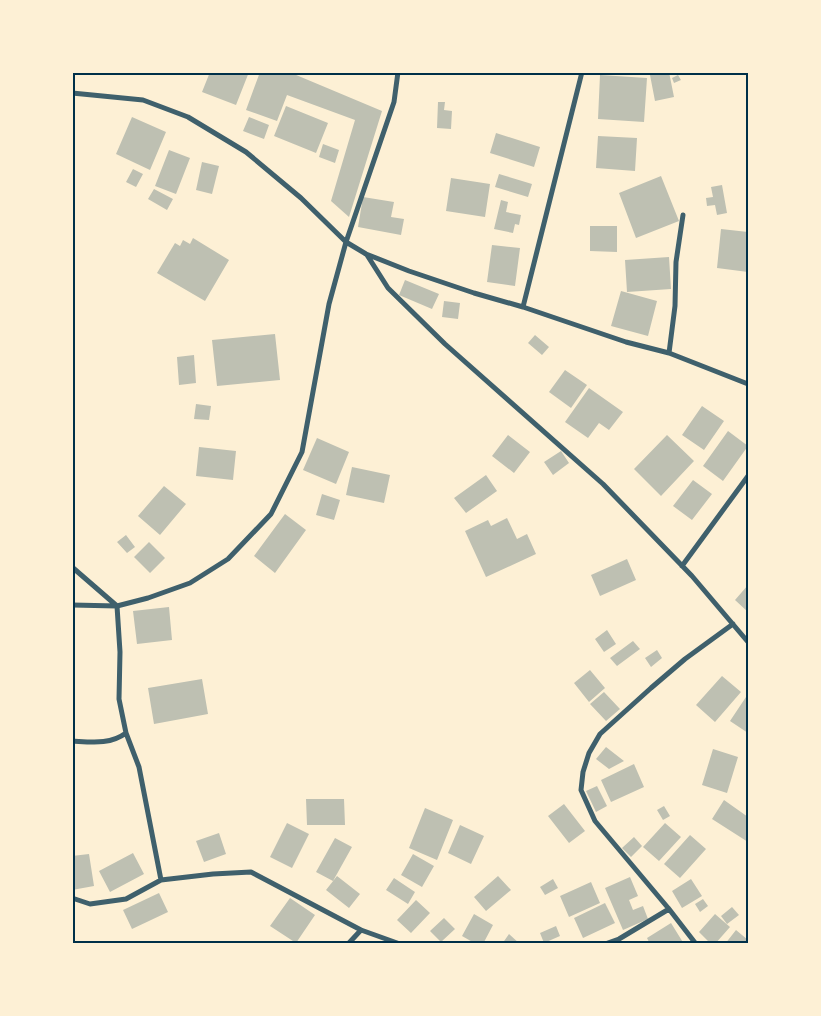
<svg xmlns="http://www.w3.org/2000/svg" width="821" height="1016" viewBox="0 0 821 1016" font-family="'Roboto Condensed',sans-serif">
	<style>
		.building { fill: #bec0b2 }
		.lines { fill: none; stroke-linecap: round; stroke-linejoin: round }
		.minor { stroke: #3f606c; stroke-width: 5 }
		.neatline { fill: none; stroke: #003049; stroke-width: 2 }
	</style>
	<rect width="100%" height="100%" fill="#fdf0d5"/>
	<path class="building" d="M210 72H249L236 105 202 92Z
		M260 72H289L382 111 349 217 331 201 355 120 287 95 277 121 246 110Z
		M661 72H669L674 97 655 101 650 75Z
		M600 75 647 78 644 122 598 119Z
		M678 75 681 80 674 83 672 78Z
		M438 102H445L444 110 452 111 451 129 437 128Z
		M286 106 328 123 316 153 274 136Z
		M132 117 166 132 150 170 116 154Z
		M249 117 269 125 264 139 243 131Z
		M496 133 540 147 534 167 490 153Z
		M598 136 637 138 635 171 596 168Z
		M323 144 339 150 335 163 319 157Z
		M169 150 190 158 176 194 155 186Z
		M202 162 219 166 212 194 196 190Z
		M133 169 143 174 136 187 126 182Z
		M499 174 532 184 528 197 495 187Z
		M661 176 679 221 636 238 619 193Z
		M451 178 490 184 485 217 446 211Z
		M722 185 727 213 717 215 715 205 707 206 706 198 713 197 711 187Z
		M154 189 173 199 167 210 148 199Z
		M363 197 394 202 391 217 404 219 401 235 358 227Z
		M501 200 508 202 506 212 521 215 519 225 515 224 513 233 494 229Z
		M590 226H617V252L590 251Z
		M721 229 748 232V272L717 268Z
		M193 238 229 260 205 301 157 273 175 243 180 246 183 240 190 244Z
		M492 245 520 248 515 286 487 282Z
		M669 257 671 289 627 292 625 260Z
		M405 280 439 294 432 309 399 295Z
		M621 291 657 301 648 336 611 326Z
		M444 301 460 303 458 319 442 317Z
		M275 334 280 380 217 386 212 340Z
		M535 335 549 347 542 355 528 343Z
		M194 355 196 383 179 385 177 357Z
		M565 370 587 385 571 408 549 392Z
		M589 388 623 412 609 430 599 423 588 438 565 422Z
		M196 404 211 406 209 420 194 419Z
		M702 406 724 421 704 450 682 435Z
		M728 431 748 446 723 481 703 466Z
		M508 435 530 452 514 473 492 456Z
		M667 435 694 461 661 496 634 469Z
		M317 438 349 452 336 484 303 470Z
		M199 447 236 451 233 480 196 476Z
		M561 451 569 463 553 475 544 462Z
		M352 467 390 475 384 503 346 495Z
		M486 475 497 491 466 513 454 498Z
		M693 480 712 494 692 520 673 506Z
		M164 486 186 504 160 535 138 516Z
		M322 494 340 500 334 520 316 515Z
		M285 514 306 530 275 573 254 556Z
		M507 518 517 539 527 534 536 554 486 577 465 531 488 520 491 526Z
		M126 535 135 547 127 553 117 542Z
		M149 542 165 558 150 573 134 557Z
		M627 559 636 580 600 596 591 575Z
		M748 585V612L735 600Z
		M169 607 172 640 137 644 133 611Z
		M607 630 616 644 604 652 595 639Z
		M633 641 640 649 617 666 610 658Z
		M657 650 662 658 651 667 645 658Z
		M590 670 605 688 589 702 574 683Z
		M722 676 741 692 715 722 696 705Z
		M202 679 208 714 154 724 148 688Z
		M604 692 620 709 606 721 590 704Z
		M748 694V733L730 721Z
		M606 747 624 761 609 769 596 759Z
		M713 749 738 757 727 793 702 785Z
		M634 764 644 787 611 802 601 780Z
		M597 786 607 806 596 812 586 791Z
		M306 799H344L345 825H307Z
		M724 800 748 817V842L712 819Z
		M564 804 585 831 569 843 548 816Z
		M664 806 670 816 663 820 657 810Z
		M425 808 453 820 437 860 409 848Z
		M287 823 309 834 292 868 270 857Z
		M665 823 681 837 659 861 643 847Z
		M460 825 484 836 471 864 448 853Z
		M219 833 226 854 204 862 196 841Z
		M690 835 706 849 680 878 664 864Z
		M634 837 642 846 631 857 622 848Z
		M335 838 352 847 333 881 316 872Z
		M133 853 144 874 110 892 99 871Z
		M89 854 94 886 72 890V856Z
		M413 854 434 866 422 887 401 875Z
		M337 876 360 894 349 908 326 890Z
		M498 876 511 890 486 911 474 897Z
		M630 877 638 896 629 900 633 910 643 906 648 919 623 930 605 888Z
		M394 878 415 892 408 904 386 890Z
		M553 879 558 888 545 895 540 887Z
		M691 879 702 896 682 908 672 891Z
		M591 882 600 903 569 917 560 896Z
		M159 893 168 912 132 929 123 910Z
		M290 898 315 915 296 943 270 926Z
		M703 899 708 906 700 912 695 904Z
		M416 900 430 913 411 933 397 920Z
		M605 903 615 923 583 938 574 918Z
		M732 907 739 915 727 924 721 916Z
		M474 914 493 925 483 944H476L462 936Z
		M715 914 730 927 715 944H711L699 932Z
		M444 918 455 929 441 942 430 931Z
		M671 923 684 944H650L647 938Z
		M556 926 560 936 544 943 540 933Z
		M736 930 748 940V944H725Z
		M509 934 520 944H502Z"/>
	<g class="lines">
		<path class="minor" d="M72 93 143 100 188 117 246 152 301 198 346 242 366 254 409 271 474 293 523 307 626 342 669 353 748 384
			M367 255 388 288 445 344 603 484 692 576 748 642
			M523 307 582 72
			M669 353 675 306 676 262 683 215
			M682 566 748 476
			M72 567 117 606 120 652 119 699 126 733C110 745 91 742 72 741
			M72 605 117 606 148 598 190 583 228 559 271 514 302 452 329 304 346 242 394 102 398 72
			M126 733 139 767 161 880
			M72 898 90 904 126 899 161 880 213 874 251 872 361 930
			M348 944 361 930 400 944
			M605 944 619 939 669 909
			M696 944 669 909 595 821 581 790 583 772 589 753 600 734 651 688 685 659 733 624"/>
	</g>
	<rect width="821" height="1016" fill="none" stroke="#fdf0d5" stroke-width="148"/>
	<rect x="74" y="74" width="673" height="868" class="neatline"/>
</svg>
